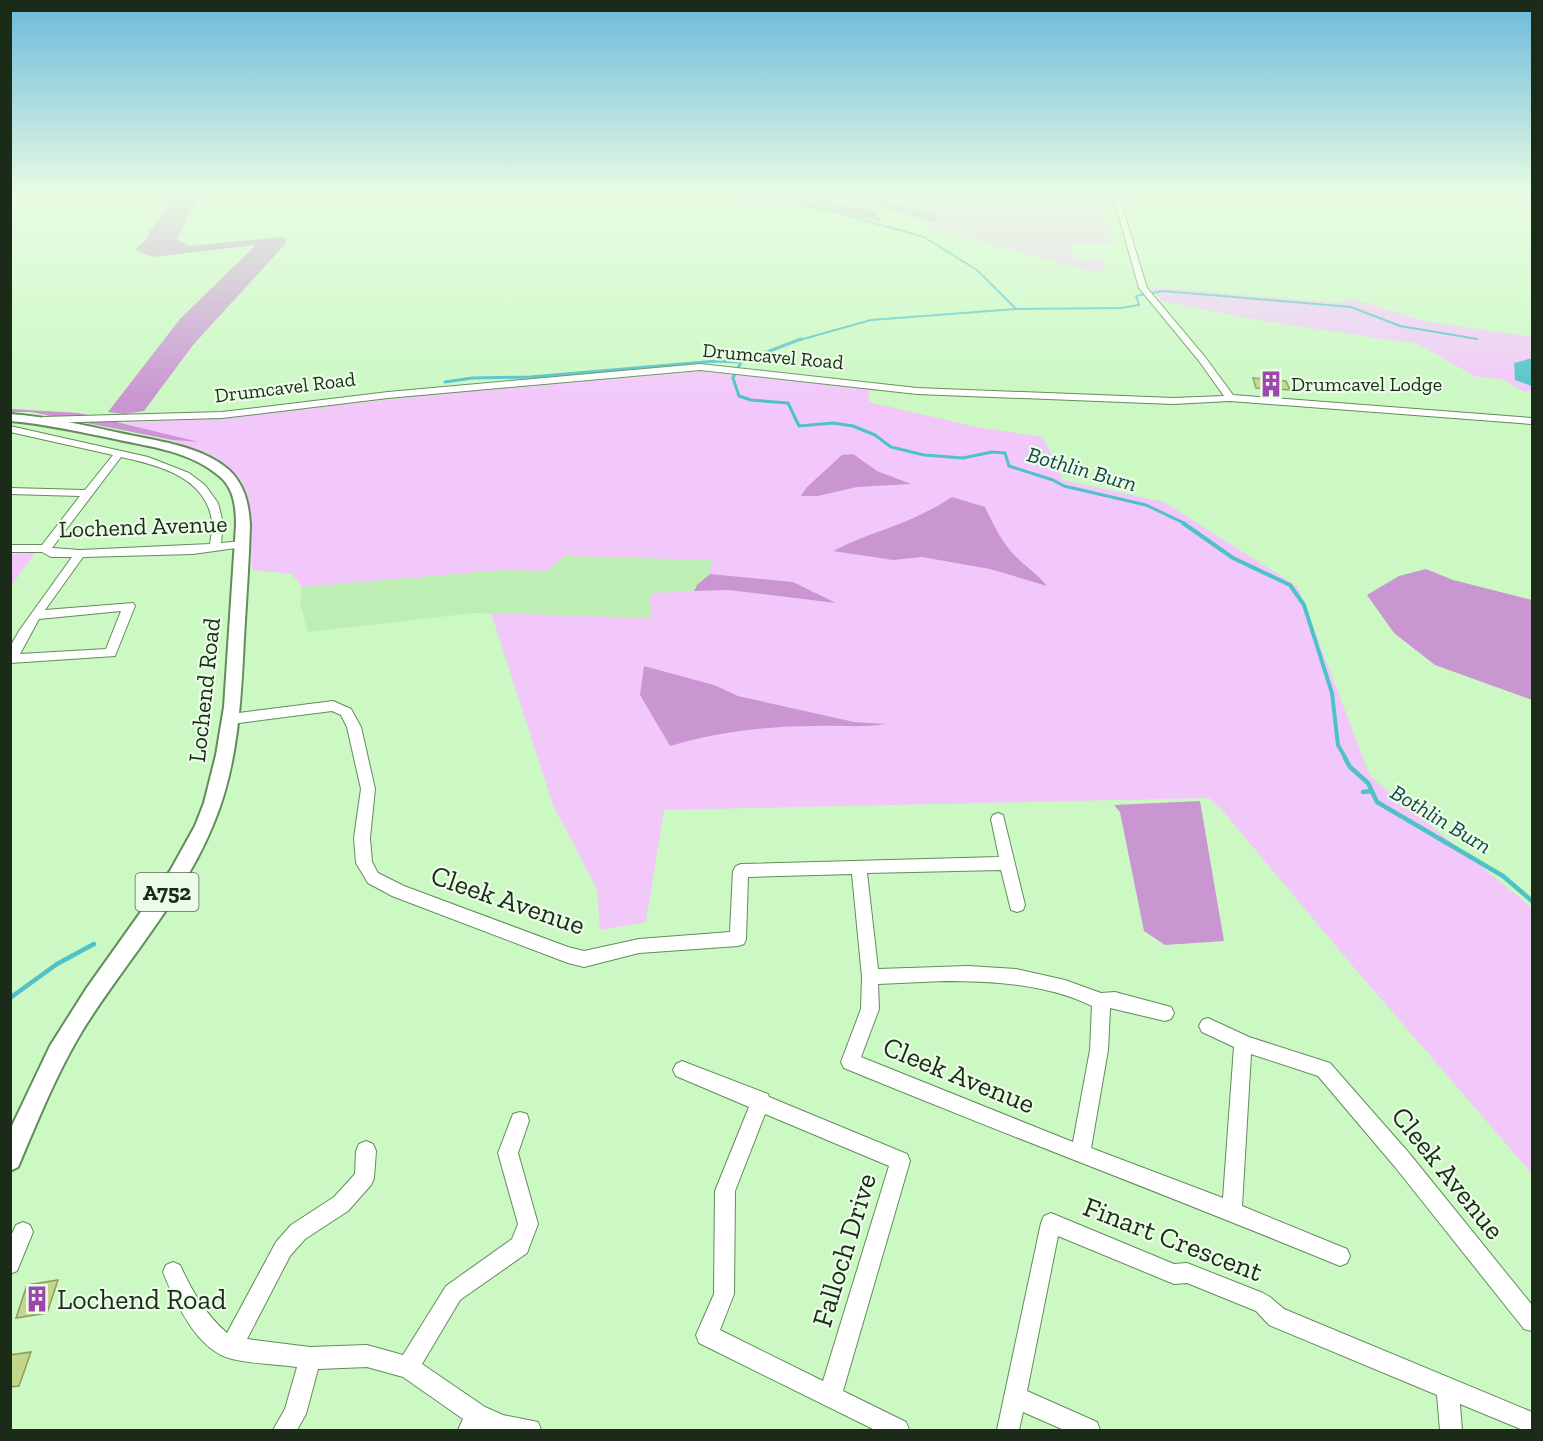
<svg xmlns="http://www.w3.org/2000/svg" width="1543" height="1441" viewBox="0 0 1543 1441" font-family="'Zilla Slab',serif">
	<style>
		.built { fill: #bdeeb4 }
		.green { fill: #f2c8fa }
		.forest { fill: #c996d2 }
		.water { fill: #4fc1c8 }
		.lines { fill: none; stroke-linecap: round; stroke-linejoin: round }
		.stream-far3 { stroke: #4fc1c8; stroke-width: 2 }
		.stream-far2 { stroke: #4fc1c8; stroke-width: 3 }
		.stream-far1 { stroke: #4fc1c8; stroke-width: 4 }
		.stream { stroke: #4fc1c8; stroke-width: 4.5 }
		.building { fill: #c2d78a; stroke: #8d9d60; stroke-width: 1.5 }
		.minor-casing { stroke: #638c5c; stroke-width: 2 }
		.major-casing { stroke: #638c5c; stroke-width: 4 }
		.minor { fill: #fff; fill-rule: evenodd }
		.major { fill: #fff; fill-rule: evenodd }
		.labels { text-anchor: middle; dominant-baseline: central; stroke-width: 4.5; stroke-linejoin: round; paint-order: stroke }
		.far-street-label { font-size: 20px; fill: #1a2b17; stroke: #ebfde7 }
		.far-poi-label { font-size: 20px; fill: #1a2b17; stroke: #ebfde7; text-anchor: start }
		.far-water-label { font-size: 22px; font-style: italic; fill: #124649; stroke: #ebfde7 }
		.shield { fill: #ebfde7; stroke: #596a55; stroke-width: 1.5 }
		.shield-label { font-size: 22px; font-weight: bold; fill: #1a2b17 }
		.street-label { font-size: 24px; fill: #1a2b17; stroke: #ebfde7 }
		.near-street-label { font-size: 28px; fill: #1a2b17; stroke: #ebfde7 }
		.near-poi-label { font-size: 28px; fill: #1a2b17; stroke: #ebfde7; text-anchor: start }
	</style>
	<rect width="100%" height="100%" fill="#cbf8c3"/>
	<path class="built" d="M564 556 712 560 710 574 697 585 694 591 650 593 652 618 474 613 308 632 300 603 302 587 502 570 547 571Z"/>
	<path class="green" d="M810 196H1102L1113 245 1069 243 1075 259H1103L1106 275 929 228 935 221V216L909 207 877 200 873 211Z
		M1151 287 1340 303 1352 299 1424 321 1532 337V391H1523L1502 379 1476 377 1418 344 1263 321 1161 301Z
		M701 370 869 388V402L976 427 1043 437 1063 480 1164 502 1298 587 1370 776 1532 908V1174L1345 957 1222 810 1209 798 664 810 646 922 600 930 597 889 553 805 491 613 651 618 650 593 694 591 710 574 711 560 564 556 547 571 502 570 302 587 292 574 252 570 251 531 241 479 212 455 172 441 119 428 117 423 226 418 543 382Z
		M35 553 11 586V554Z"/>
	<path class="forest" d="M172 196H199L177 239 188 246 283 237 287 242 193 345 144 411 124 414 108 412 180 319 256 245 152 257 135 249 143 243Z
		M747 196H810L873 211 883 222Z
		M831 196H866L909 207 935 216V221H926L905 213Z
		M11 409 79 413 199 442 173 440 31 412H11Z
		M853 454 877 471 911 484 857 487 818 496H801L807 487 842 455Z
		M952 497 985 507C992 521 999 537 1009 549 1020 563 1036 572 1047 586L990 569 922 557 893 560 833 551C874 530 912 524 952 497Z
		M1426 569 1453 580 1532 600V700L1435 665 1394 633 1367 595 1399 576Z
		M710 574 793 582 836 603 728 590 694 591 697 585Z
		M644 666 714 685 738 696 854 722 886 724C862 728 840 725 816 726 766 726 718 732 670 746L640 695Z
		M1200 801 1224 941 1165 945 1144 931 1120 812 1114 805Z"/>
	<path class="water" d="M1532 358V386L1515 380 1514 363Z"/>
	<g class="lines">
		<path class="stream-far3" d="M754 196 838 213 924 237 977 270 1016 309 871 320 796 341
			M1016 309 1121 308 1139 305 1136 296 1163 291 1351 307 1400 326 1477 339"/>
		<path class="stream-far2" d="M801 339 741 362 733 378 739 396 751 400 788 403 799 426 833 423 853 426 875 435 891 447 924 455 963 458 992 452 1005 453 1009 466 1053 480 1064 486 1146 505 1186 524
			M445 382 472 378 530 377 717 361 741 362"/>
		<path class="stream-far1" d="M1183 523 1233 558 1290 585 1304 605 1332 693 1338 745 1346 759"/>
		<path class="stream" d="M1345 758 1350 767 1368 783 1377 802 1503 876 1532 901
			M1363 792 1372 791
			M10 998 57 964 94 944"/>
	</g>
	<path class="building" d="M1253 378 1286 381 1290 390 1256 388Z
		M58 1280 47 1313 16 1318 27 1285Z
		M31 1352 19 1386 10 1387V1355Z"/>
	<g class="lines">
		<g class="minor-casing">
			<path id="minor" d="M1113 196H1119L1147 288 1205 357 1233 395 1532 418V424L1230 401 1173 404 917 394 700 370 388 398 222 418 43 423 38 420 43 417 222 412 388 392 700 364 917 388 1173 398 1224 396 1199 361 1139 288Z
				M10 426 148 457 189 473 205 485 218 503 223 523 221 543 243 541 249 544 243 547 193 554 83 557 45 610 133 603 135 606 115 656 10 663V647L19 631 72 557H51L42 552H10V545H42L80 496 10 494V488L85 490 113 455 10 432ZM121 457C158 465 206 477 212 521 213 528 211 537 210 544L80 550 52 548ZM121 611 106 649 20 654 39 619Z
				M333 701 351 709 361 727 375 789 370 838 372 862 378 873 404 886 568 947 584 951 639 939 730 932 733 871 736 866 741 864 999 857 991 819 993 815 998 813 1003 815 1025 905 1023 910 1017 912 1011 910 1001 870 867 873 878 969 968 966 1016 969 1065 980 1101 993 1115 992 1171 1007 1174 1013 1171 1019 1165 1021 1110 1008 1108 1050 1091 1148 1223 1198 1234 1047 1202 1032 1199 1026 1202 1020 1208 1018 1249 1037 1330 1063 1409 1153 1532 1305V1331L1524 1329 1395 1167 1318 1076 1251 1054 1242 1206 1347 1249 1350 1256 1347 1263 1340 1266C1175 1198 1009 1136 844 1068L841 1062 861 1009 862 977 852 874 748 877 746 939 744 944 738 946 639 953 584 967 568 963 392 896 368 883 356 863 354 838 361 789 347 727 341 715 332 711 231 724 224 719 231 714ZM944 981C993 981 1047 984 1092 1006L1090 1050 1073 1142 861 1057 879 1009 878 984Z
				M682 1061 768 1094 769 1097 907 1154 910 1161 843 1391 906 1422 909 1430H875L699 1343 696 1335 714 1294 715 1191 749 1107 676 1076 673 1070 676 1064ZM765 1114 889 1166 823 1381 720 1330 734 1294 735 1191Z
				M520 1112 527 1114 529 1121 518 1153 538 1224 527 1253 460 1300 422 1364 485 1407 503 1415 538 1422 541 1430H486L482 1429 481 1430H458L463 1419 403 1377 367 1367 318 1369 306 1414 297 1430H273L285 1409 297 1367C276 1364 253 1364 232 1359 197 1351 175 1302 163 1272L166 1265 173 1262 180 1265C192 1291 205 1314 227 1333L276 1242 291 1225 334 1197 355 1174 356 1151 359 1144 366 1141 373 1144 376 1151 374 1178 371 1185 348 1211 305 1239 290 1256 247 1339 310 1347 367 1345 403 1355 446 1286 512 1239 518 1224 498 1153 513 1114Z
				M1051 1213 1174 1264 1187 1263 1263 1293 1270 1297 1284 1309 1532 1412V1430H1523L1460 1404 1462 1430H1440L1437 1395 1269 1325 1256 1311 1187 1283 1174 1284 1058 1236 1027 1391 1097 1422 1100 1430H1064L1023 1412 1019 1430H997L1041 1223 1044 1216Z
				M23 1222 30 1225 33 1232 17 1271 10 1274V1238L16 1225Z"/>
		</g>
		<g class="major-casing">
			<path id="major" d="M10 414C48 417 84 425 120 433 156 441 200 445 229 470 245 485 249 505 250 525 249 563 246 601 244 638 241 701 238 766 213 825 182 900 127 960 84 1028 57 1072 38 1120 18 1167L10 1171V1130L50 1046 86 989 170 871 195 826 204 803 216 755 224 707 236 525C236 507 234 487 218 475 189 451 151 447 115 439 80 432 46 424 10 421Z"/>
		</g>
		<use href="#minor" class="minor"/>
		<use href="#major" class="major"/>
	</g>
	<linearGradient id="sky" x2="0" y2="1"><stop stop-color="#6bb9db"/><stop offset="0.49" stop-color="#e8fce4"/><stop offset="1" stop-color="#e8fce4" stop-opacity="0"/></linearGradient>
	<rect width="1543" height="398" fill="url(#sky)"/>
	<defs>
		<g id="building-bare" transform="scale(2.07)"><path d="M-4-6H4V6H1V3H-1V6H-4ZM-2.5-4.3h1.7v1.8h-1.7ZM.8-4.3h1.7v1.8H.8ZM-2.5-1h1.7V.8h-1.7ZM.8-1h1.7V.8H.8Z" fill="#9f45b0" stroke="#ebfde7" stroke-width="2.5" paint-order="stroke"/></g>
	</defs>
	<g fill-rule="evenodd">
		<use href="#building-bare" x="1271" y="384"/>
		<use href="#building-bare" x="37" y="1299"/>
	</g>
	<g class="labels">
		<g class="far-street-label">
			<text transform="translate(773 356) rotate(5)">Drumcavel Road</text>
			<text transform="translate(285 387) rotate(-7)">Drumcavel Road</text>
		</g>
		<g class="far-poi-label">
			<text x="1291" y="384">Drumcavel Lodge</text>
		</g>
		<g class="far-water-label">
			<text transform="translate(1082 469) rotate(16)">Bothlin Burn</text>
			<text transform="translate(1441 819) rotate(31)">Bothlin Burn</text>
		</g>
		<rect class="shield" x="135.5" y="873" width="63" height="38" rx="4.5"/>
		<g class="shield-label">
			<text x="167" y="892">A752</text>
		</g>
		<g class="street-label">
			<text transform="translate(143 526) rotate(-2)">Lochend Avenue</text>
			<text transform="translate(204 690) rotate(-84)">Lochend Road</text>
		</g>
		<g class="near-street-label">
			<text transform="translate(508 900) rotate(19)">Cleek Avenue</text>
			<text transform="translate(959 1075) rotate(22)">Cleek Avenue</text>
			<text transform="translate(1448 1173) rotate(51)">Cleek Avenue</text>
			<text transform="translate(1173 1239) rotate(21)">Finart Crescent</text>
			<text transform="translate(844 1250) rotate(-73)">Falloch Drive</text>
		</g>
		<g class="near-poi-label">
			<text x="57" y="1299">Lochend Road</text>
		</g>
	</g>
	<rect width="1543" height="1441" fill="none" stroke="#1a2b17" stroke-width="24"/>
</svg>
